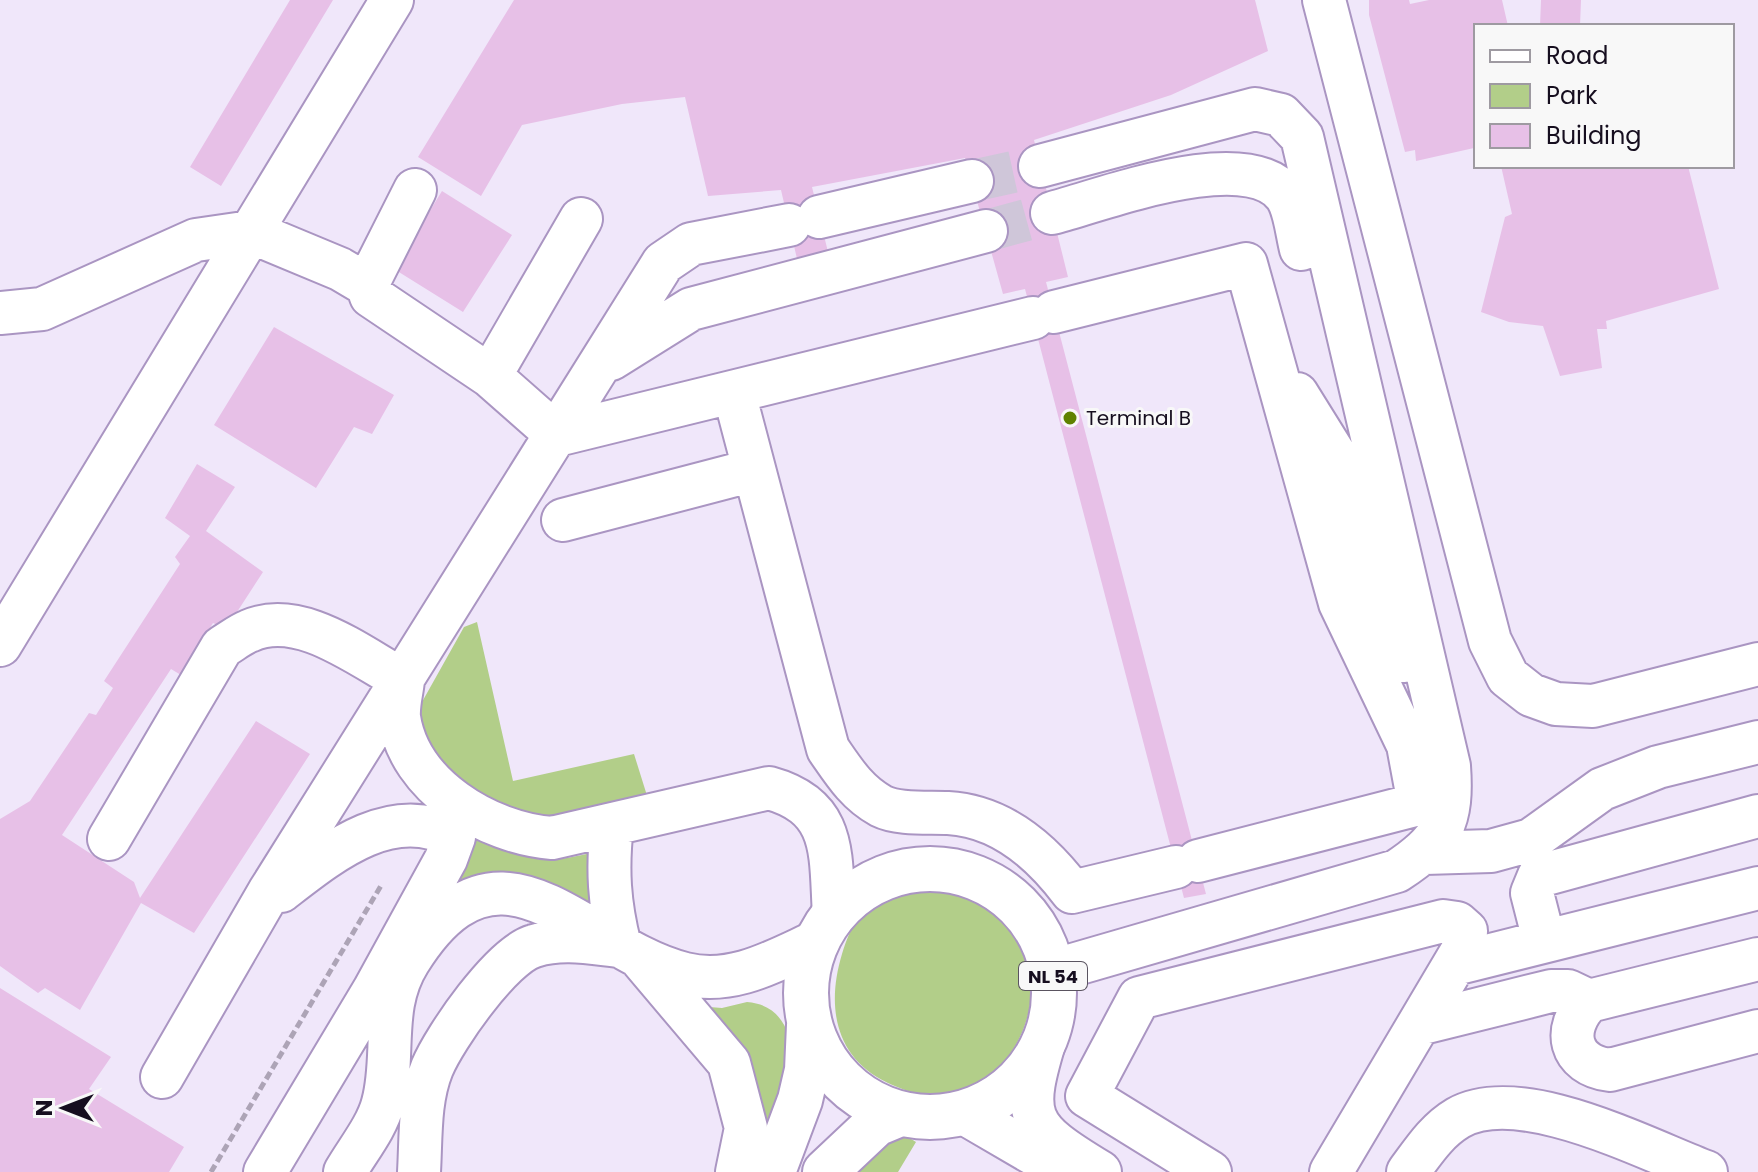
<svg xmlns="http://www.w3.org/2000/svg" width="1758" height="1172" viewBox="0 0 1758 1172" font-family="Poppins,sans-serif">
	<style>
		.green { fill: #b2ce89 }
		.building { fill: #e7c0e7 }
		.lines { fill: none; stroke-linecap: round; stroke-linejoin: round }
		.minor-tunnel { stroke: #cfc6d9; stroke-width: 42; stroke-dasharray: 42 21; stroke-linecap: butt }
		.minor-casing { stroke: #aa95c2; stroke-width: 46 }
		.highway-casing { stroke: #aa95c2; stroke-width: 48 }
		.path { stroke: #ada4b6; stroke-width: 5; stroke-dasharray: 8 4; stroke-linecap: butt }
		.minor { stroke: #fff; stroke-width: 42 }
		.highway { stroke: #fff; stroke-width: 44 }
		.poi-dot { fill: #5f8200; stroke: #f8f8f8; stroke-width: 3 }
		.labels { text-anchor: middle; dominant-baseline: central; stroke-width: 6; stroke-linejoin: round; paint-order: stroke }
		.shield { fill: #f8f8f8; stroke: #5a5460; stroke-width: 2 }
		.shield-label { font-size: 18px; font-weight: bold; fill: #160e1f }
		.poi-label { font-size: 20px; fill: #160e1f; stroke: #f8f8f8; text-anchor: start }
	</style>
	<rect width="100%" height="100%" fill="#f0e7fa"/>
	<path class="green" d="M477 622 513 781 634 754 649 802 538 830 459 791 415 732 422 702 464 627Z
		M473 823C521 861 534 867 595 852L598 911C518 865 526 871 442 904Z
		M922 891C935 891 952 888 964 891 971 892 979 899 986 902 1072 954 1027 1100 929 1096 916 1095 899 1088 888 1083 835 1058 826 1007 842 954 846 941 851 926 861 916 878 900 899 896 922 891Z
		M747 1002C801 1006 798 1075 781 1113 773 1128 758 1144 748 1158L684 1005 722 1008Z
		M908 1137 916 1142 898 1172H850L892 1139Z"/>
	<path class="building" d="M290 0H333L221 186 190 167Z
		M514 0H1255L1268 51 1171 95 1034 140 1068 277 1046 282 1206 894 1184 898 1025 289 1003 294 965 158 812 187 829 256 798 263 781 190 708 196 685 97 622 104 522 125 481 196 418 157Z
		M1369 0H1409L1410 4 1429 0H1502L1508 26H1476L1474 148 1416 161 1415 150 1405 152 1369 15Z
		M1541 0H1581L1580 26H1540Z
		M1501 166H1688L1719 289 1606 321 1607 329H1597L1602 368 1560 376 1543 326 1509 322 1481 312 1505 217 1512 214Z
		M442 191 512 235 463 312 394 269Z
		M274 327 394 395 372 434 354 427 316 488 214 425Z
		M197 464 235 487 206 531 263 572 226 629 213 623 181 675 171 669 62 835 134 882 140 898 256 721 310 754 194 933 141 903 80 1010 45 988 38 993 0 966V819L30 801 89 713 96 715 113 688 104 681 180 564 175 557 190 536 165 518Z
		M0 988 111 1057 89 1089 184 1147 169 1172H0Z"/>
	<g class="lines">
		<path class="minor-tunnel" d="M972 181 1040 166
			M986 231 1052 213"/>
		<g class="minor-casing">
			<path id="minor" d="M1324 0 1490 641 1508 677 1531 695 1556 704 1593 706 1758 664
				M1040 166 1255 109 1281 115 1302 137 1449 766C1453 821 1443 841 1397 871L1052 971
				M415 190 367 285 371 296 490 376 557 435 1033 318
				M1052 213C1102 200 1249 143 1286 196 1295 209 1297 234 1301 249
				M819 217 972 181
				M1054 312 1246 264 1340 603 1408 745 1419 804 1198 861
				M0 313 42 309 196 240 251 232 340 269 367 285
				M611 359 691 309 986 231
				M490 376 581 219
				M734 393 828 749C844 772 856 792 881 806 899 815 928 812 948 813 1002 816 1042 852 1072 892L1176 867
				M1297 394 1335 455 1387 631 1403 661
				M563 520 754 470
				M0 645 392 0
				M403 680C402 691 398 705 399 717 409 786 487 833 552 838L769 788C838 807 830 855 834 915
				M109 839 222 647C231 642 239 635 249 631 300 608 360 657 403 680
				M1425 853 1491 851 1531 840 1602 789 1658 767 1758 742
				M281 891C329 854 391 802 454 837
				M1544 940 1532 893 1539 876 1758 816
				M641 959 729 1063 746 1128 737 1172
				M1758 959 1589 1001C1561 1029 1569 1065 1610 1070L1758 1031
				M1455 964 1758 888
				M1419 1024 1551 991H1568L1589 1001
				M1047 1033C1021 1118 1024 1126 1100 1172
				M162 1077 269 892 663 263 691 244 789 225
				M964 1113 1060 1169
				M265 1172 374 990 446 859 454 837 456 805
				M345 1172C357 1151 377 1127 383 1103 396 1056 380 1007 409 961 501 814 581 949 685 974 733 986 776 960 818 941
				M419 1172C421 1138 419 1100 432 1068 445 1037 502 955 534 946 562 937 591 943 620 946 609 903 607 869 612 825
				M1210 1172 1087 1096 1139 998 1443 921 1457 923 1466 931 1465 946 1331 1172
				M1408 1172C1423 1152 1436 1131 1458 1118 1520 1083 1645 1149 1706 1172"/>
		</g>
		<g class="highway-casing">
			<path id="highway" d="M806 993a124 124 0 1 1 248 0a124 124 0 1 1-248 0Z
				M773 1172 800 1100 807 1070 809 1025
				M825 1172 876 1124 900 1114"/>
		</g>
		<path class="path" d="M211 1172 382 884"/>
		<use href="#minor" class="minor"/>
		<use href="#highway" class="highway"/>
	</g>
	<circle class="poi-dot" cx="1070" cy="418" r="8"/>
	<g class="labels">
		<rect class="shield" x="1019" y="962" width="68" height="28" rx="6"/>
		<g class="shield-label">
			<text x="1053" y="976">NL 54</text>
		</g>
		<g class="poi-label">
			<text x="1086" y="418">Terminal B</text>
		</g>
	</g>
	<rect x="1474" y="24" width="260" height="144" fill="#f8f8f8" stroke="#9e9aa1" stroke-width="2"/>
	<rect x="1490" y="50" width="40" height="12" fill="#ffffff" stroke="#9e9aa1" stroke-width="2"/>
	<text x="1546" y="64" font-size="24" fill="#160e1f">Road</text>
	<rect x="1490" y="84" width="40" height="24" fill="#b2ce89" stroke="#9e9aa1" stroke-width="2"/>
	<text x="1546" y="104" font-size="24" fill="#160e1f">Park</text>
	<rect x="1490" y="124" width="40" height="24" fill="#e7c0e7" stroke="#9e9aa1" stroke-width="2"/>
	<text x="1546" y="144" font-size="24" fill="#160e1f">Building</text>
	<g transform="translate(64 1108) rotate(270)" stroke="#f8f8f8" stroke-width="6" paint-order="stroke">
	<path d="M0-6L14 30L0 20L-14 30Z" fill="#160e1f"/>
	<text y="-12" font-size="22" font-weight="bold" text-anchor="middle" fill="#160e1f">N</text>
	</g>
</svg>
